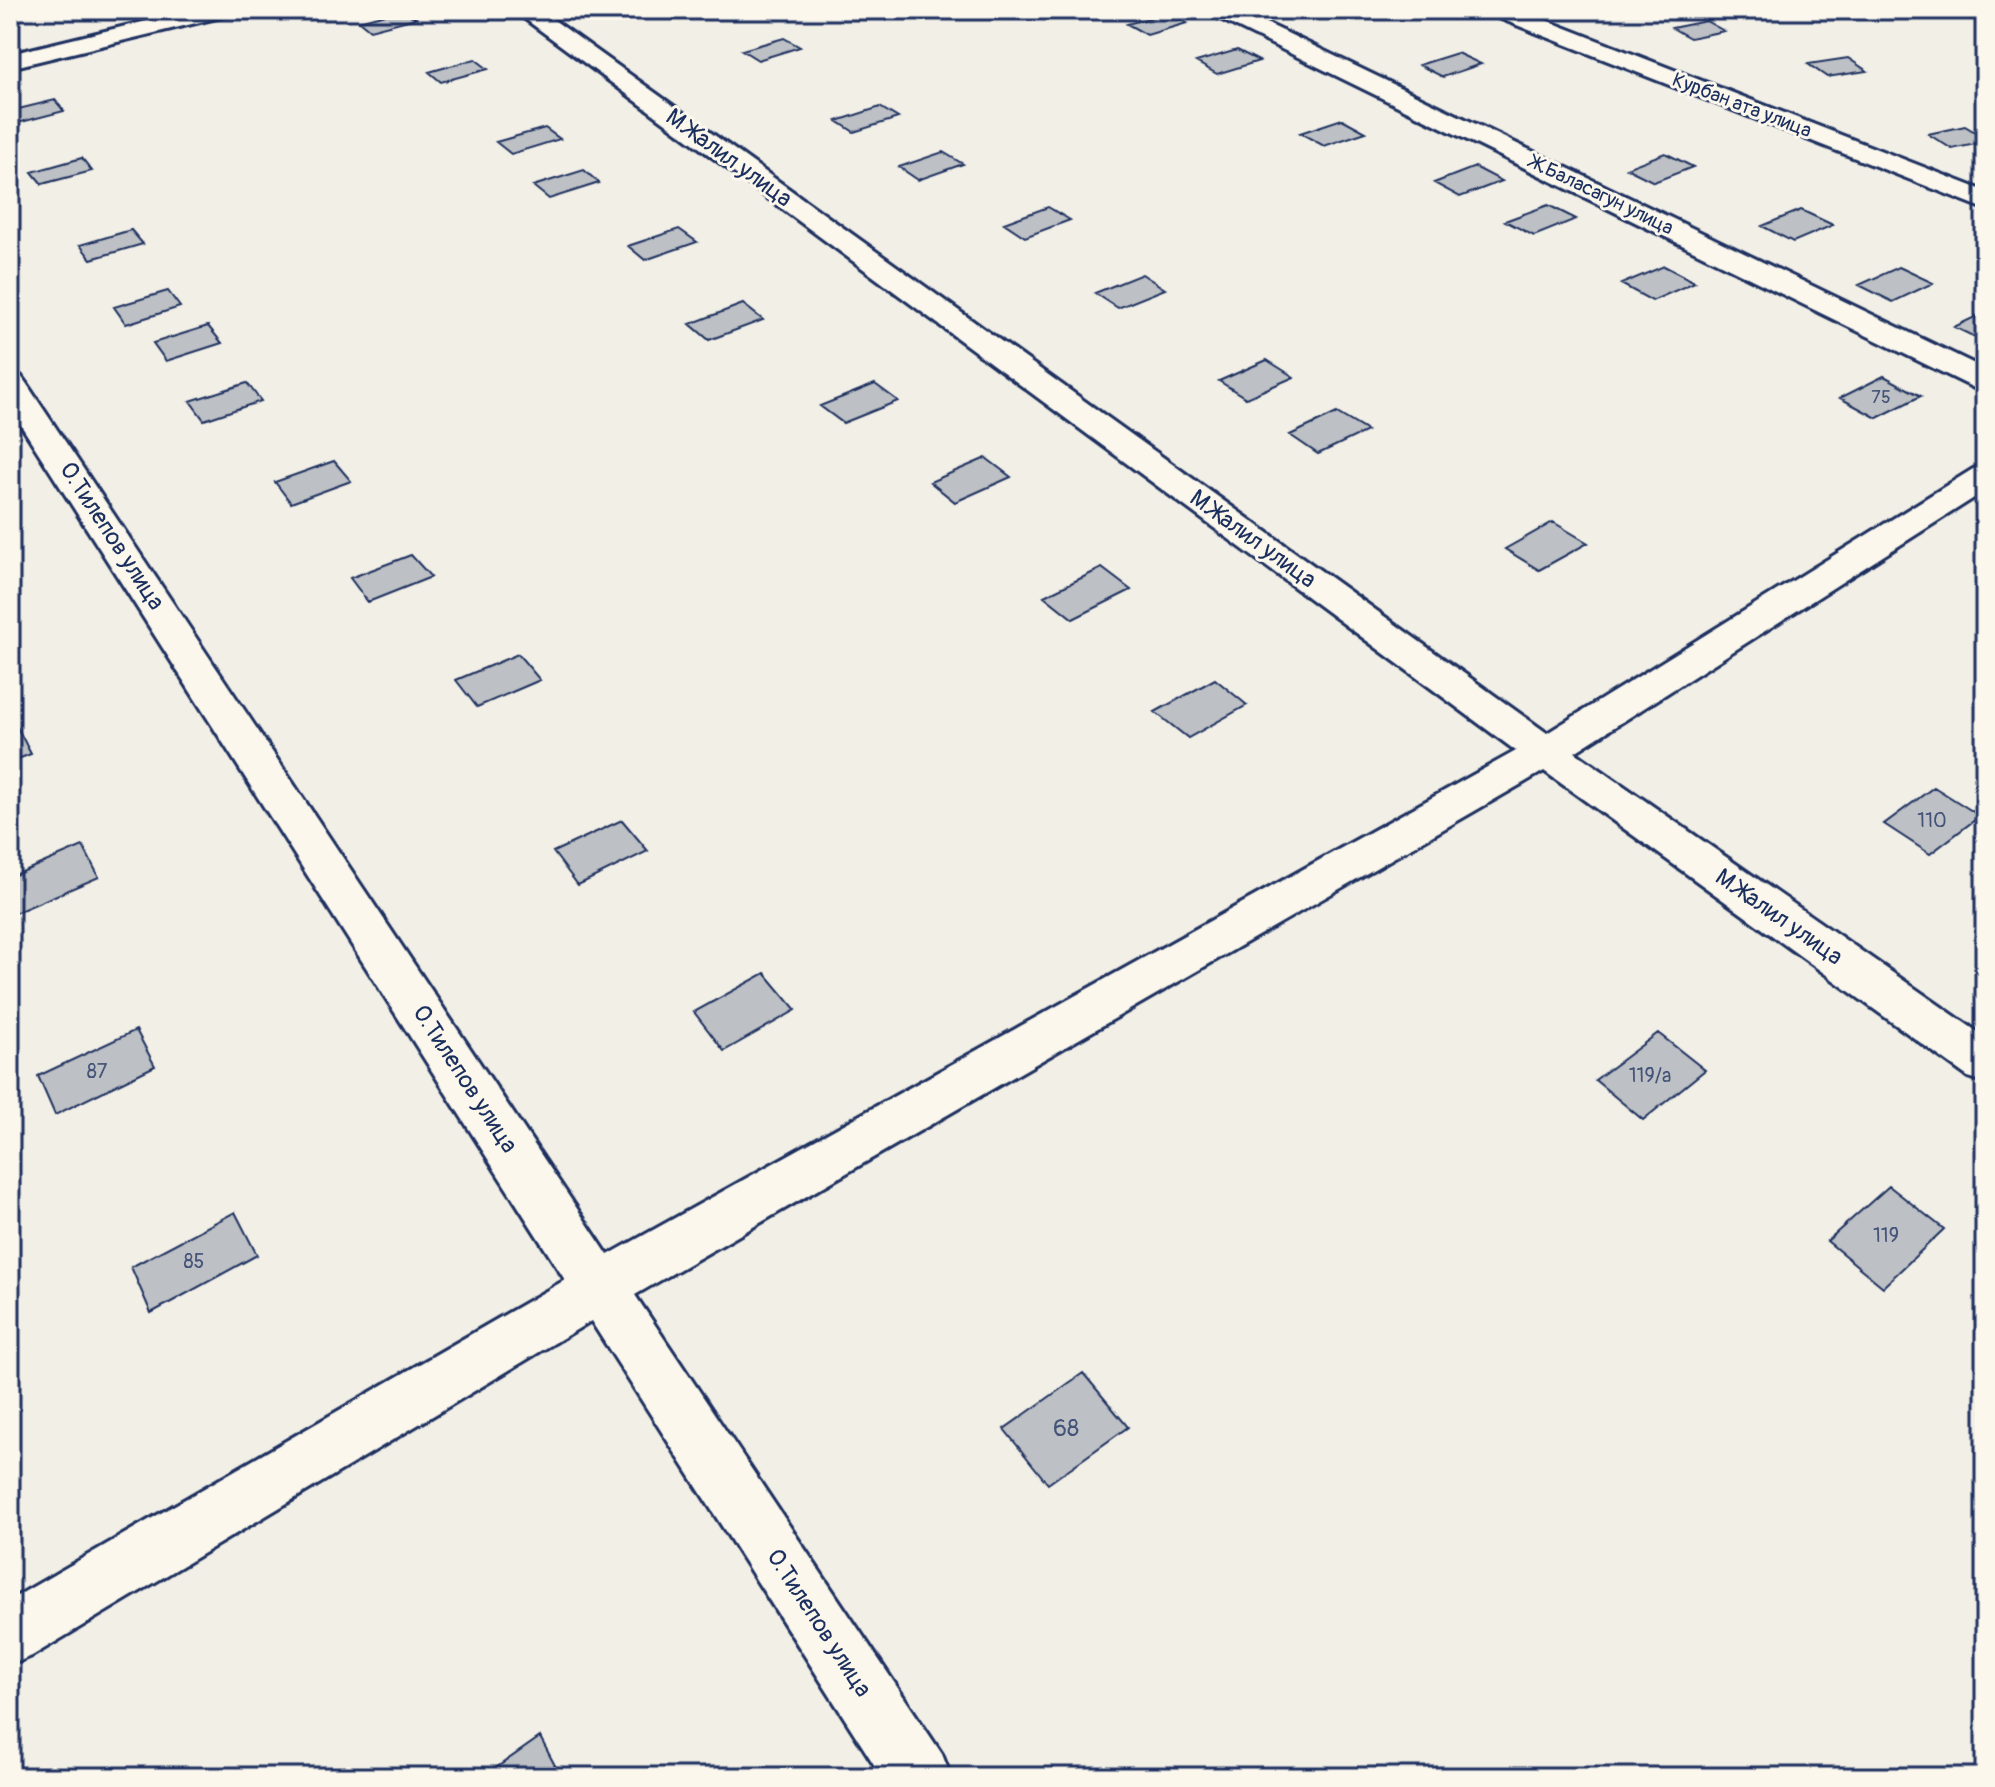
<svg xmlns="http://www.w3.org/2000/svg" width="1995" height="1787" viewBox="0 0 1995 1787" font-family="Pangolin,sans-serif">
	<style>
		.building { fill: #bdc0c4; stroke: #1b2f5e; stroke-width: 2 }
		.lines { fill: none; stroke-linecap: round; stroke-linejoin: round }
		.minor-casing { stroke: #1b2f5e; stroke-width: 6 }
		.minor { fill: #fbf7ec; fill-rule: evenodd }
		.labels { text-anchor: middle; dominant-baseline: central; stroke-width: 6; stroke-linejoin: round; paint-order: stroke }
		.far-number-label { font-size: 18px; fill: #445378 }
		.far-street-label { font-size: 20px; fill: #1b2f5e; stroke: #fbf7ec }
		.number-label { font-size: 20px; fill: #445378 }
		.street-label { font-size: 24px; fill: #1b2f5e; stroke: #fbf7ec }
		.near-number-label { font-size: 24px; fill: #445378 }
	</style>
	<rect width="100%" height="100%" fill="#f2efe6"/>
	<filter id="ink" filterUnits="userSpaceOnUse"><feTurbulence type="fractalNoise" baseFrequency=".0125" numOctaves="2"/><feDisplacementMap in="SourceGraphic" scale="16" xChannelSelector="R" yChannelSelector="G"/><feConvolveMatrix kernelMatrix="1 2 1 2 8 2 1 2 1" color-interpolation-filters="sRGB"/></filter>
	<g filter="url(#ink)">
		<path class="building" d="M400 10 416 18 370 30 359 21Z
			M1167 13 1187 23 1147 35 1127 24Z
			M1706 21 1724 31 1690 38 1672 28Z
			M784 38 800 47 758 60 742 50Z
			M1237 50 1259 61 1217 74 1196 62Z
			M1457 53 1481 64 1443 77 1419 65Z
			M1848 58 1867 71 1827 77 1808 64Z
			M475 59 488 69 441 82 429 72Z
			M55 100 64 111 10 125V111Z
			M880 107 898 118 854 132 837 121Z
			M1342 119 1366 132 1324 146 1300 133Z
			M1965 126 1985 138V142L1952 149 1928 134Z
			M545 128 560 139 511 154 496 142Z
			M943 152 963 164 918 180 899 167Z
			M1665 153 1693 167 1654 182 1626 168Z
			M82 158 92 171 42 184 32 172Z
			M1475 167 1502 181 1460 197 1434 183Z
			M584 170 599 183 549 199 533 186Z
			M1548 205 1576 219 1534 236 1505 221Z
			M1048 207 1070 220 1025 237 1004 223Z
			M1801 210 1833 225 1793 242 1762 226Z
			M679 229 697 242 645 260 628 246Z
			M131 230 143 244 91 259 80 245Z
			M1664 266 1695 282 1652 301 1621 284Z
			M1899 267 1933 283 1893 302 1859 285Z
			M1142 274 1165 289 1118 308 1095 293Z
			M168 291 180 307 126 324 114 307Z
			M743 304 763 320 709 340 690 324Z
			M1985 312V342L1954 327Z
			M208 326 222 343 166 361 153 343Z
			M1267 360 1294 377 1246 398 1219 381Z
			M1884 376 1921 396 1877 418 1840 398Z
			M247 383 261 401 204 420 190 401Z
			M875 384 898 401 843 423 820 406Z
			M1337 413 1367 431 1318 454 1290 435Z
			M986 458 1011 477 955 502 930 482Z
			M334 461 351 481 291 503 275 482Z
			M1553 522 1588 543 1539 570 1505 549Z
			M411 555 431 577 368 602 350 578Z
			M1102 568 1131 590 1073 619 1044 596Z
			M518 654 540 680 477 707 456 680Z
			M1215 679 1247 705 1188 738 1155 712Z
			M17 727 31 754 10 762V730Z
			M1934 787 1980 816 1930 854 1884 824Z
			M622 820 648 851 578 885 553 852Z
			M83 846 99 877 10 915V877Z
			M765 973 796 1010 724 1051 694 1012Z
			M136 1030 155 1066 55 1115 38 1076Z
			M1658 1033 1705 1070 1643 1120 1595 1080Z
			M1889 1186 1944 1229 1883 1287 1827 1241Z
			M235 1212 257 1255 151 1313 131 1267Z
			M1083 1373 1128 1427 1048 1484 1004 1429Z
			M540 1737 561 1777H483Z"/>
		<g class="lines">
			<g class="minor-casing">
				<path id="minor" d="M192 10H233L229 15 10 68V54Z
					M513 10H540L1547 733 1973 469 1985 466V491L1575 752 1985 1037V1082L1968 1077 1544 771 635 1295 942 1754 951 1777H882L591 1321 32 1656 10 1665V1600L565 1280 10 408V373L21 376 26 383 608 1255 1516 751Z
					M1208 10H1239L1985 369V391L1974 388 1212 15Z
					M1487 10H1520L1985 191V209L1491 15Z"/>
			</g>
			<use href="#minor" class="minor"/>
		</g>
	</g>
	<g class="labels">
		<g class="far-number-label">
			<text x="1881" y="397">75</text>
		</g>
		<g class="far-street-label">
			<text transform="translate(1742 105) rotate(21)">Курбан ата улица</text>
			<text transform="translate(1602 195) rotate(26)">Ж.Баласагун улица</text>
		</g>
		<g class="number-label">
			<text x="1932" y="820">110</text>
			<text x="97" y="1071">87</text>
			<text x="1650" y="1075">119/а</text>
			<text x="1886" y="1235">119</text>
			<text x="194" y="1261">85</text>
		</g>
		<g class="street-label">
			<text transform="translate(729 158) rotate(36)">М.Жалил улица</text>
			<text transform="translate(112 536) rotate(57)">О.Тилепов улица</text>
			<text transform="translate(1253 539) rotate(36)">М.Жалил улица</text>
			<text transform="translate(1779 917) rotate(35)">М.Жалил улица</text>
			<text transform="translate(465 1079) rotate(57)">О.Тилепов улица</text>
			<text transform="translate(819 1623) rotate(57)">О.Тилепов улица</text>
		</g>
		<g class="near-number-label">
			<text x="1066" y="1428">68</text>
		</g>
	</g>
	<rect width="1995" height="1787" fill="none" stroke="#fbf7ec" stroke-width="40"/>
	<rect x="20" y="20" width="1955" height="1747" fill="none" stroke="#1b2f5e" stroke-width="3" filter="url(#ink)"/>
</svg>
